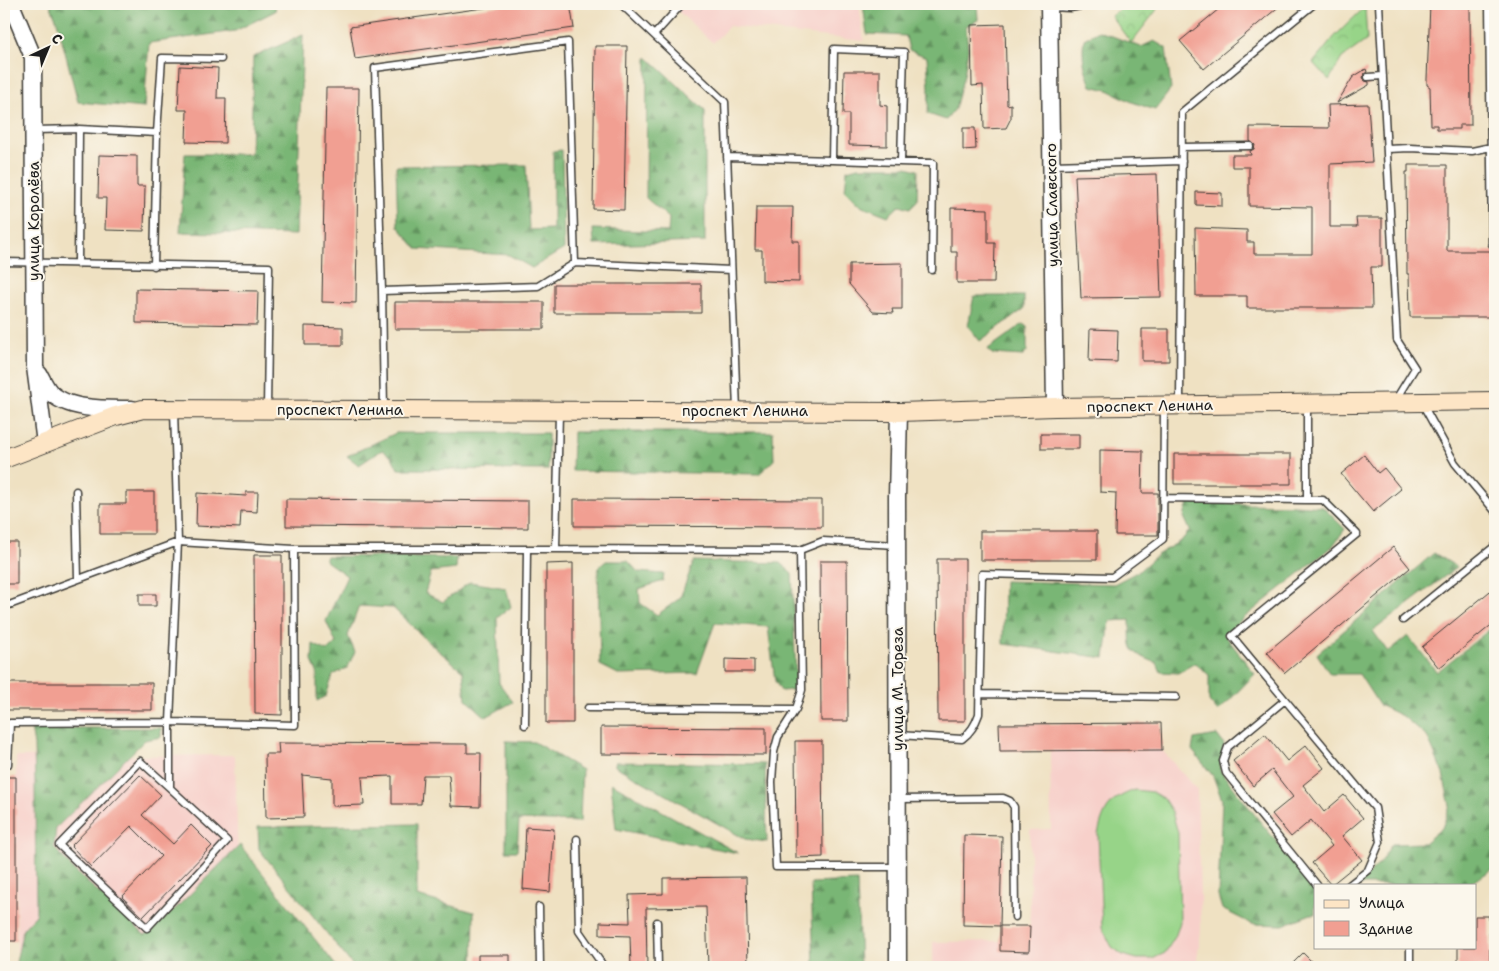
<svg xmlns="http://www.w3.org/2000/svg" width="1499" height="971" viewBox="0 0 1499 971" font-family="'Shantell Sans',sans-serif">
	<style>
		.built { fill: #f7d0ca }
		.forest { fill: url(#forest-firs); stroke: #4a6948 }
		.park { fill: url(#park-crowns); stroke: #5a7852 }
		.garden { fill: #97d488; stroke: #5a7852 }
		.building { fill: #f19f92 }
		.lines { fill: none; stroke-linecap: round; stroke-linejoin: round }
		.service-casing { stroke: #3c3a35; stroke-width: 9 }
		.tertiary-casing { stroke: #3c3a35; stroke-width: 19 }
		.secondary-casing { stroke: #3c3a35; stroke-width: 20 }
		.service { stroke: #fff; stroke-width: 6 }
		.tertiary { stroke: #fff; stroke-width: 16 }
		.secondary { stroke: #fde5c5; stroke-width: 18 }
		.labels { text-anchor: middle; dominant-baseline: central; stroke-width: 4; stroke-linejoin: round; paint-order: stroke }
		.street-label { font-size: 15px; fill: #1c1c1c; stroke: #fbf7ec }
	</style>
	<defs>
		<pattern id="forest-firs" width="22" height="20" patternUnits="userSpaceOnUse" patternTransform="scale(1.25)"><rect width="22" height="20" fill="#79b674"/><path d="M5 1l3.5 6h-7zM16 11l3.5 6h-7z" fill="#62935e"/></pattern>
		<pattern id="park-crowns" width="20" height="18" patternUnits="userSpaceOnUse" patternTransform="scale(1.25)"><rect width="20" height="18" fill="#97d488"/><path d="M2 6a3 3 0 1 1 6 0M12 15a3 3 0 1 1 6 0" fill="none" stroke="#82b575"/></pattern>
	</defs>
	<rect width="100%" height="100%" fill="#fbf7ec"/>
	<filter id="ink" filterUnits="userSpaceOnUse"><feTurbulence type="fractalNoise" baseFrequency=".02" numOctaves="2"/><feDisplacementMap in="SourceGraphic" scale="10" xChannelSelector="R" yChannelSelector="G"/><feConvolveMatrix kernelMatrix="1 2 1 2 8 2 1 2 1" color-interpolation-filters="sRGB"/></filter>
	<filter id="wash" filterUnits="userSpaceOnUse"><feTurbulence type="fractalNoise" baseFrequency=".0096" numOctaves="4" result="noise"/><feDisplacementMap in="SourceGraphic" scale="20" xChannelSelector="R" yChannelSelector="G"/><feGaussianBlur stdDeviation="1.12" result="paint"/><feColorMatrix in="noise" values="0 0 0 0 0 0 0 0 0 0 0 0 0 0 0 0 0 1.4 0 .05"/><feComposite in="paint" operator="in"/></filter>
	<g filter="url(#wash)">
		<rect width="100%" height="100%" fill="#efe1c2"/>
		<path class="built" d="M670 4H859L864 41 729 26 713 43Z
			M1162 750 1197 790 1201 930 1196 967H933V942L1000 941 1030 926V830L1051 829 1050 751Z
			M235 755 241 967H17L16 757Z"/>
		<path class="forest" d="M50 4H276L275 11 235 31 149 43 144 108 78 102 57 21Z
			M863 4H977L978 20 966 26 968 49 964 75 955 109 946 120 928 114 929 88 927 57 909 50 906 36 867 34Z
			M1099 31 1141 47 1154 41 1166 48 1171 89 1155 110 1132 102 1108 90 1091 86C1085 69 1081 58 1084 39Z
			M303 35 296 235 180 232 185 154H251L253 57Z
			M647 57 705 110V242L594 245 593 229 668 232 669 218 646 198Z
			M562 150 564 249 532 268 509 255 417 249 398 226 396 166 526 165 529 230 553 229V151Z
			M858 167H907L918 170 917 201 910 208 900 205 888 216 860 205 845 190 847 170Z
			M974 296H1024V309L980 341 968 326Z
			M1023 324 1027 327V351L1023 356 992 354 988 349Z
			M573 432H773L774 460 759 474 572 471Z
			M396 433H548V470L398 469 392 457 382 450 359 465 347 456Z
			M1188 503 1294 505 1323 507 1345 529 1332 547 1224 634 1255 674 1218 712 1209 701V675L1195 663 1178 673 1161 672 1157 663C1126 651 1131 650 1130 620L1110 621 1105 658 1003 644 1004 581 1114 584 1139 571 1157 555 1182 540 1190 530 1184 517Z
			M1434 553 1457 567 1373 631 1388 652 1408 636 1437 672 1495 625V868L1467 885H1357L1378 865 1392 844 1424 843 1442 828 1450 806 1443 774 1428 738 1404 717 1379 705 1359 674H1330L1317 654Z
			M326 556 457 558 456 569 431 572 425 593 443 602 470 582 506 588 511 607 497 618 499 683 513 702 486 717 466 699 463 671 434 647 393 608 359 606 348 636 355 652 347 668 333 675 326 696 317 701V672L312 661 313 644 327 651 336 643 326 621 347 576 326 561Z
			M606 561H628L638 572 664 574 663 581 639 589 640 603 657 615 680 598 694 561 781 563 792 573 796 684 793 690 781 691 775 681 768 627 715 623 697 673 620 675 600 665 598 568Z
			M31 728H161V737L145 740 56 828 54 847 73 869 145 935 177 907 240 845 337 967 270 966 245 960 227 967H15L23 929 36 915 35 784 34 745Z
			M1217 735 1224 744 1220 770 1258 819 1315 888V914H1311L1283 925 1252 924 1222 909 1218 896 1222 800 1213 776 1192 750 1194 739Z
			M506 741 534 742 582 770 580 822 519 820 517 851H506Z
			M615 762 765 764 767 842 745 839 615 766Z
			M611 783 738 853 616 829Z
			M417 824V896L474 912 473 967H354L259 849 258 827Z
			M857 881 860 967H814L811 883Z"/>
		<path class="park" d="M1126 4H1157L1159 7 1131 43 1111 16Z
			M1365 7 1367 40 1342 58 1329 80 1313 63 1335 36Z"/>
		<path class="garden" d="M1135 790 1152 792 1164 799 1172 812 1178 833 1180 923 1175 937 1165 953 1152 959H1137L1123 955 1112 947 1102 928 1098 834C1104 808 1110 799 1135 790Z"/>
		<g id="blocks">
			<path class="building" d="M511 4H570L574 28 355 59 350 27Z
				M1225 4H1282L1204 69 1180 41Z
				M1430 4H1470L1471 125H1459V129H1437V125H1431L1430 87 1427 85V79Z
				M1005 24 1007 105 1011 104V118L1006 128 984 129 983 85 972 86 971 25Z
				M595 46H627L624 210 593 209Z
				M180 66 218 68 217 98H226L225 143 186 142 187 110H178Z
				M1366 69 1367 72 1364 74 1363 78 1365 81 1369 82V85L1337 103 1353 77Z
				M844 71H880V105L887 106V146L849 145V114H843Z
				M326 88H359L356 303 322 302Z
				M1368 104 1372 162 1330 164V227H1357L1356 218H1382V267H1371L1372 308H1247V296H1196L1195 228 1247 230V242H1254V254H1312V207L1249 206V167H1232V155H1251L1250 151 1254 149 1255 145 1250 141V127L1329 128 1328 105Z
				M963 128H975L976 149 963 150Z
				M99 155 137 156V186H145L144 231 105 230 106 198H98Z
				M1408 165H1447V251H1495V317H1410L1409 274H1407L1406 172H1408Z
				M1157 174 1161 297 1081 298 1075 176Z
				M1196 192 1222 193V206L1196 205Z
				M756 207H793L792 241H799V282L762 281V250H755Z
				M951 208 988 209V243H995L994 283H957V252H951Z
				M902 263V309H892L893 313 873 312 849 284V264Z
				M554 284H701V313H554Z
				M136 289 258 291 257 325 136 323Z
				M395 302H544V329H395Z
				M305 326 343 327V345H305Z
				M1090 329 1118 330 1117 362 1089 361Z
				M1142 329H1169V361H1142Z
				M1041 434H1079V449H1041Z
				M1100 450 1143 451 1142 493H1158V535H1115L1116 493 1100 492Z
				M1174 454H1291V484H1174Z
				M1364 455 1378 473 1384 468 1401 489 1373 512 1341 474Z
				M126 492H154V534H100V504H126Z
				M246 492H258L257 512 241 511 240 528 196 526 197 493 246 496Z
				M286 499 528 501V528L286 526Z
				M574 499 822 500V527L574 526Z
				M980 531H1097V560H980Z
				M4 542H17V584H4Z
				M1393 547 1410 568 1285 673 1267 652Z
				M254 555H282V715L255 714Z
				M937 559H965V721H938Z
				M820 561H847L848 721H821Z
				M573 563V723H546V564Z
				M1495 587V622L1439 668 1422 647Z
				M139 594H156V606H139Z
				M725 659 754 660V672H725Z
				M4 683H152V710H4Z
				M1161 723 1162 750 1000 751 999 724Z
				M601 727 766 728V755L601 754Z
				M1265 734 1287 761 1306 745 1324 768 1303 785 1324 812 1344 795 1363 818 1342 836 1362 860 1331 885 1312 863 1332 846 1311 820 1291 837 1272 814 1293 797 1272 770 1253 786 1233 761Z
				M795 741H822L823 857 796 858Z
				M278 743 467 744V753H481L480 807 451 806 449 775H423L421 804H392V776L362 777 364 805 332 806V778L302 775 304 817 266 818 265 754H279Z
				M140 775 161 795 142 815 173 844 191 825 212 846 143 917 122 897 161 856 131 826 91 867 71 846Z
				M4 777H16V941H4Z
				M526 827 554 829 550 892 523 889Z
				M964 835 1002 836 1000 926 963 925Z
				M746 877 748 967H708L706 907 646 908 647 967H631L630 936 600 935V922L630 923 629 895 663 894V878Z
				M1475 916H1489L1490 967H1458V947H1475Z
				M1000 926H1030L1029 952 1000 951Z
				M1303 953 1317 967H1289Z
				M478 955H510V967H478Z"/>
		</g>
	</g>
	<g filter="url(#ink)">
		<use href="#blocks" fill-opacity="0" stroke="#3c3a35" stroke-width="1"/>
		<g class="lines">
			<g class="service-casing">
				<path id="service" d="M621 4 725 102 737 410
					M1379 4 1397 340 1415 368 1396 399
					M1489 4 1492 244
					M1051 7 1070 8 1091 4
					M654 35 682 4
					M1368 77 1383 76
					M79 129 157 133
					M35 130 79 129 78 264
					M1182 147 1250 146
					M1387 149 1410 148 1472 151 1491 147
					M727 157 933 163 932 270
					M832 160 834 49 904 52 901 162
					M1053 165 1182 161
					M4 262 269 267 267 408
					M575 263 568 42 375 68 382 291 538 286 575 263 731 270
					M154 266 157 133 162 58 221 59
					M382 291 384 409
					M1180 403 1182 112 1314 4
					M1307 405V500H1323L1357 534 1232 636 1375 808 1380 842 1368 870 1349 885
					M1423 405 1455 463 1495 511
					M559 412 556 549 800 550 802 690 796 709 778 737 774 752 772 782 776 867H897
					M76 491 78 579
					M1163 498 1307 500
					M294 549H556
					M800 550 823 541 897 545
					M4 607 178 542 294 549 295 725 170 722 178 542 174 410
					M1403 620 1495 546
					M980 694 1176 697
					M1285 700 1228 747 1223 761 1226 773 1317 885
					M588 708 796 709
					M525 725 527 549
					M898 735 962 739C971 732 975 725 979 714L982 574 1112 577 1163 539 1164 406
					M4 764H8L10 723 170 722V788L227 841 147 928 59 845 140 761 170 788
					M898 799 1003 798 1010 801 1014 807 1015 917
					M577 839 579 931 604 967
					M539 907 540 967
					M657 922 658 967
					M1410 967V947"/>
			</g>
			<g class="tertiary-casing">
				<path id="tertiary" d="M11 4 33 57 35 367 45 443
					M1049 4 1055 407
					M39 374C42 379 45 386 49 391 67 411 108 409 132 409
					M898 967 897 497 899 412"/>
			</g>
			<g class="secondary-casing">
				<path id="secondary" d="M4 459 116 416 143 409 899 412 1055 407 1495 401"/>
			</g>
			<use href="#service" class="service"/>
			<use href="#tertiary" class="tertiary"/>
			<use href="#secondary" class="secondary"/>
		</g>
	</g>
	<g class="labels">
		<g class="street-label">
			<text transform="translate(1052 205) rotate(-91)">улица Славского</text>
			<text transform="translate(34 221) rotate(-90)">улица Королёва</text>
			<text transform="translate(1150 406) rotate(-1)">проспект Ленина</text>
			<text x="340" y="410">проспект Ленина</text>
			<text x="745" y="411">проспект Ленина</text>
			<text transform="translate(898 689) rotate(-90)">улица М. Тореза</text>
		</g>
	</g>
	<rect width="1499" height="971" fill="none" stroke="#fbf7ec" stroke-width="20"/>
	<rect x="1314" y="884" width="162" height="65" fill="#fbf7ec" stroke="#a29f99"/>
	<rect x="1324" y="900" width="25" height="8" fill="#fde5c5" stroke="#a29f99"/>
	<text x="1359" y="908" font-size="15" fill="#1c1c1c">Улица</text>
	<rect x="1324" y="921" width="25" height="15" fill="#f19f92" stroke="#a29f99"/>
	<text x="1359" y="934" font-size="15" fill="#1c1c1c">Здание</text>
	<g transform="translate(48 48) rotate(44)" stroke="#fbf7ec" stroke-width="4" paint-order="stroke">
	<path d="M0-4L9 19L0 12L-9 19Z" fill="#1c1c1c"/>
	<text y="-8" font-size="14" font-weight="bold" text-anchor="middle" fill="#1c1c1c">С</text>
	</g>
</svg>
